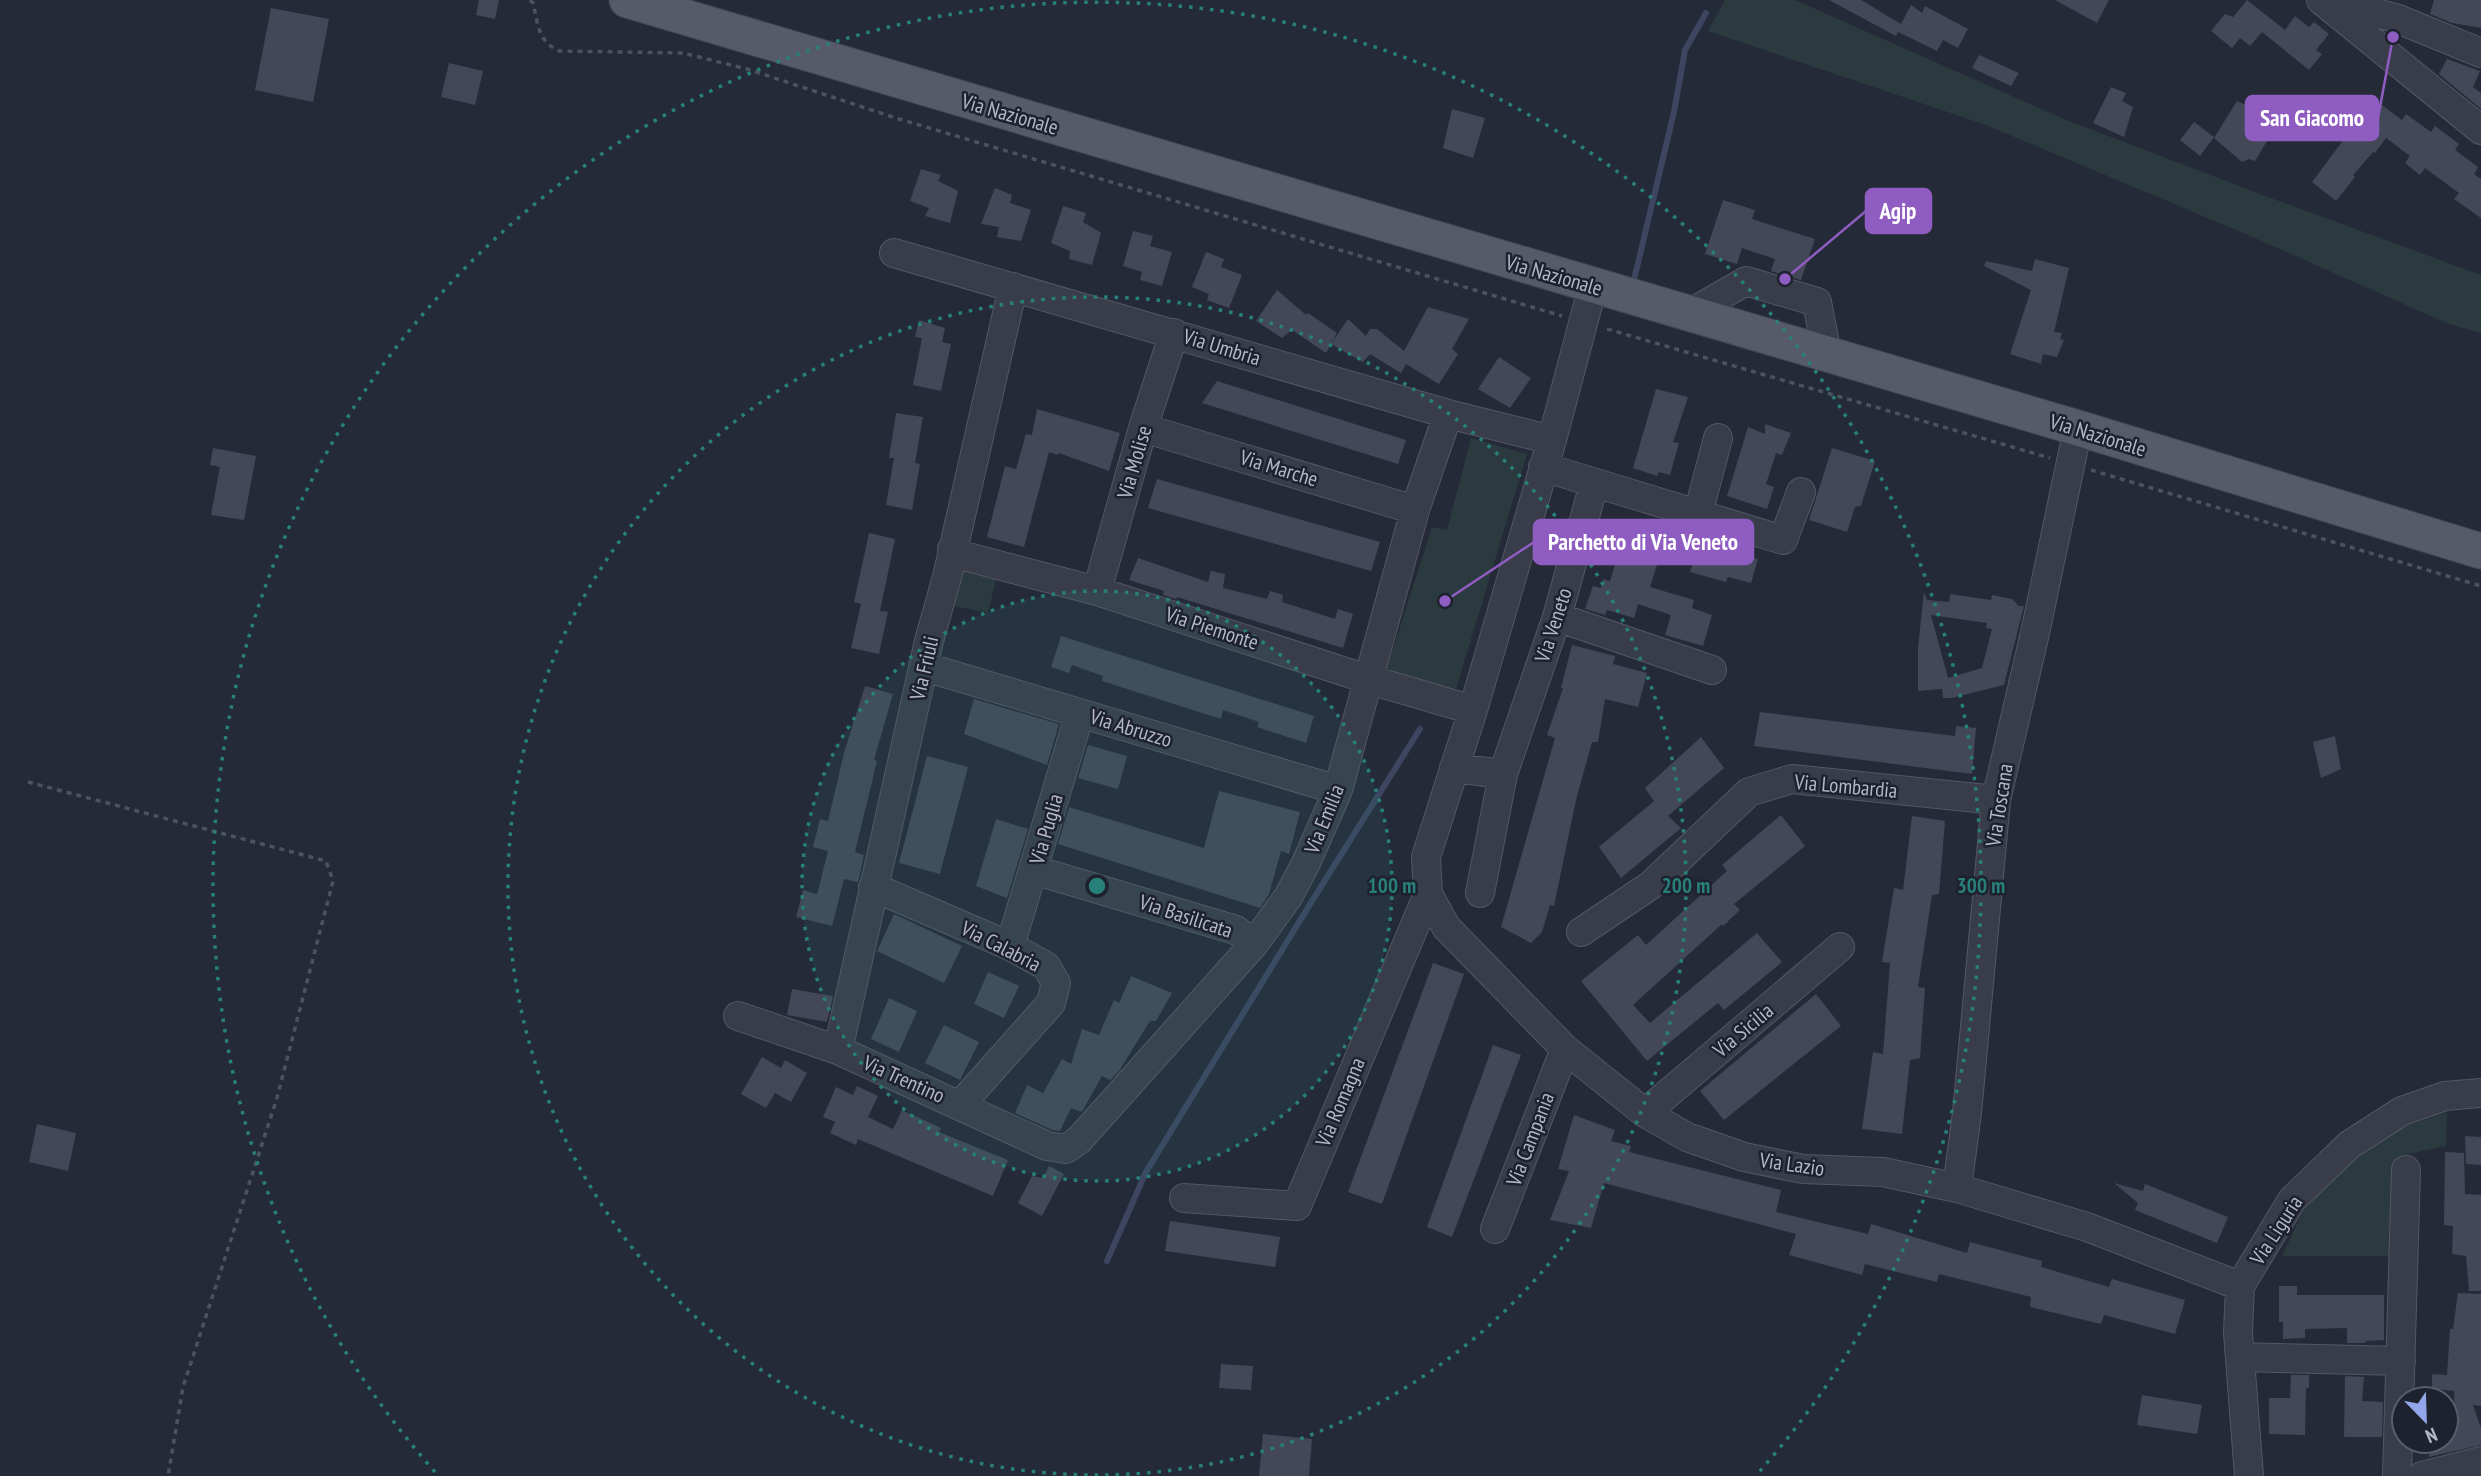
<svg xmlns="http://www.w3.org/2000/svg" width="2481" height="1476" viewBox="0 0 2481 1476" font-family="'PT Sans Narrow',sans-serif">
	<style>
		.green { fill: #2b3a3e }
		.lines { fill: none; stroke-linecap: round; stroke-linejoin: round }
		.stream { stroke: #3d4560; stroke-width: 6 }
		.building { fill: #424858; fill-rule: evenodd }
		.minor-casing { stroke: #545764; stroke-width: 30 }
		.major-casing { stroke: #424652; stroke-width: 37 }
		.path { stroke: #49555b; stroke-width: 3.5; stroke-dasharray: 5 5; stroke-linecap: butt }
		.minor { stroke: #383d49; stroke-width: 28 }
		.major { stroke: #575b69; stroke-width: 35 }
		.ring { fill: none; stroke: #28807b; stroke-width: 3.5; stroke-dasharray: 3.5 7 }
		.labels { text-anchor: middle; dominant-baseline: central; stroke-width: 5; stroke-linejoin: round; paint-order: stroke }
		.street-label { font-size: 21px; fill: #b4b7c5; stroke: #1e222e }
		.centre { fill: #28807b; stroke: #1e222e; stroke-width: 3.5 }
		.ring-label { font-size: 21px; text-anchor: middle; font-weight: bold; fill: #28807b; stroke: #1e222e; stroke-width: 5; stroke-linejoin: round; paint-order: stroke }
		.leader { fill: none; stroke: #8f5dc1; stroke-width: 2.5 }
		.callout-dot { fill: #8f5dc1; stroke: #1e222e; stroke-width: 2.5 }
		.callout { fill: #8f5dc1; stroke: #8f5dc1; stroke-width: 2.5 }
		.callout-label { font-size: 23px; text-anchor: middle; font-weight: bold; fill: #fff }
	</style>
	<rect width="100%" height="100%" fill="#252a38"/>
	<path class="green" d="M1725 0H1795L2064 119 2260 194 2481 275V333L2449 324 2248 235 1986 125 1708 31Z
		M1471 438 1527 454 1456 689 1386 671 1432 527 1447 530Z
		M958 565 997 576 988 613 948 605Z
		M2447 1112 2446 1146 2399 1156 2396 1256H2282L2303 1211 2345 1166 2398 1129Z"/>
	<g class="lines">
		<path class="stream" d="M1633 284 1674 112 1685 50 1706 13
			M1107 1261 1146 1172 1312 901 1420 729"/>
	</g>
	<path class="building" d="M479 0H499L495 19 476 15Z
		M1829 0H1861L1901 24 1911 5 1922 13 1925 6 1968 29 1958 48 1943 40 1937 51 1898 32 1896 36Z
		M2055 0H2109L2097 23Z
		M2247 0 2285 30 2295 16 2309 27 2314 22 2329 34 2316 50 2322 54 2309 70 2262 32 2250 46 2240 38 2232 48 2211 31 2225 14 2233 17Z
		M2434 0H2481V28L2452 23 2430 14Z
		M271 8 329 19 313 102 255 90Z
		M1979 55 2019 73 2011 86 1972 68Z
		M2447 59 2480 71 2473 87 2481 93V109L2439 74Z
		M449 63 483 71 475 105 441 97Z
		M2111 87 2126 93 2122 101 2133 107 2124 137 2093 123Z
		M2263 95 2282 105 2277 113 2281 118 2255 161 2249 159 2242 162 2214 138 2237 101 2252 108Z
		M2374 99 2402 120 2406 114 2431 132 2435 126 2459 144 2455 150 2478 167 2474 174 2481 179V218L2454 199 2459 193 2425 168 2420 175 2405 163 2410 156 2386 138 2375 153 2373 152 2353 175 2355 177 2336 201 2312 182Z
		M1452 109 1485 118 1473 158 1443 148Z
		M2194 122 2214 137 2200 156 2180 140Z
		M921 169 941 175 938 181 958 191 950 223 925 216 929 208 910 201Z
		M995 188 1012 195 1010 203 1031 210 1021 241 997 237 999 227 981 224Z
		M1723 200 1755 210 1752 219 1815 239 1801 280 1771 271 1775 259 1742 248 1737 264 1705 254Z
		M1063 206 1086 213 1083 222 1101 233 1092 265 1069 259 1070 251 1051 243Z
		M1133 231 1153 236 1150 246 1172 252 1162 286 1140 280 1142 272 1123 266Z
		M1206 252 1224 259 1221 267 1242 275 1229 308 1207 300 1209 294 1192 287Z
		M2035 259 2069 268 2054 332 2062 333 2060 339 2064 340 2057 357 2043 354 2041 364 2010 354 2031 290 1984 266 1986 261 2032 271Z
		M1277 290 1306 315 1308 313 1337 333 1326 353 1292 330 1282 338 1256 321Z
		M1428 307 1469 319 1452 349 1458 354 1439 384 1406 364 1401 373 1370 354 1363 362 1331 344 1348 319 1366 336 1370 329H1377L1404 351Z
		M919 320 945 328 942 342 951 344 941 391 913 385 922 338 915 337Z
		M1499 357 1531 378 1510 408 1478 389Z
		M1217 381 1406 440 1398 464 1202 403Z
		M1656 389 1688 397 1673 442 1679 443 1670 475 1659 472 1657 476 1633 468Z
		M1037 409 1120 433 1109 471 1059 453 1058 455 1049 452 1024 547 987 537 1005 466 1016 469 1026 434 1032 435Z
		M896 413 923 417 915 463 920 464 912 510 886 505 894 458H889Z
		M1765 424 1791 433 1782 455 1776 453 1766 484 1774 487 1767 509 1727 496 1748 427 1765 434Z
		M213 448 256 456 244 520 211 515 220 467 210 465Z
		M1832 448 1875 461 1861 506 1855 507 1847 532 1809 520Z
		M1157 479 1380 542 1371 571 1148 508Z
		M1628 521 1667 533 1650 587 1694 600 1692 608 1712 615 1703 646 1665 635 1671 615 1638 604 1634 618 1607 610 1605 615 1585 609 1593 586 1601 588 1603 579 1610 581Z
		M869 533 895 539 880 611 888 612 879 654 851 648 861 604 854 602Z
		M1699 544 1758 559 1751 583 1728 577 1726 582 1690 572Z
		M1138 558 1208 582 1211 571 1225 574 1223 588 1267 599 1270 591 1283 595 1282 602 1335 619 1338 609 1353 614 1343 648 1177 597 1176 599 1163 595 1164 591 1129 580Z
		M1924 592 1927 600 1949 602 1950 594 1991 600 1992 595 2012 599 2019 606H2024L2004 685 1951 698H1943L1942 689 1918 691V647ZM1931 615 1987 623 1986 628 1992 629 1982 668 1948 678Z
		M1061 636 1314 716 1306 743 1257 727 1259 722 1223 710 1221 719 1102 681 1103 676 1072 665 1069 673 1051 667Z
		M1572 645 1615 656 1613 664 1647 673 1638 707 1605 699 1598 742H1592L1576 800 1554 906 1550 905 1542 932 1531 943 1501 927 1555 738 1547 735 1563 688H1561Z
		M865 686 893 694 874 760 877 761 855 852 864 855 859 879 857 882 844 879 832 926 796 917 803 890 817 894 828 851 813 847 820 819 828 821 844 753Z
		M974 699 1059 724 1047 765 964 734Z
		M1760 712 1955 736 1956 726 1976 728 1972 774 1754 746Z
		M2335 736 2341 769 2321 778 2313 742Z
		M1701 737 1724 768 1668 816 1681 828 1621 878 1599 847 1654 801 1645 788Z
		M1088 745 1127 756 1118 789 1078 778Z
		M927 756 968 767 940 874 899 863Z
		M1219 791 1300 812 1289 854 1281 851 1269 894 1260 908 1058 844 1069 807 1204 848Z
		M1781 815 1805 846 1734 904 1740 910 1723 926 1722 924 1633 1005 1650 1023 1757 933 1782 962 1724 1010 1718 1003 1647 1061 1581 981 1638 935 1646 945 1727 871 1722 865Z
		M1912 816 1945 821 1939 894 1932 895 1918 987 1925 988 1920 1058 1910 1060 1902 1134 1862 1129 1873 1052 1883 1054 1890 963 1882 962 1894 888 1903 890Z
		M996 819 1028 829 1007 898 976 886Z
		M894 914 962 946 944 983 877 951Z
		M1433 963 1464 974 1382 1204 1348 1192Z
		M988 972 1019 986 1004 1018 974 1004Z
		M1131 976 1172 993 1156 1021H1150L1119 1071 1110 1080 1102 1076 1083 1110 1082 1112 1071 1108 1060 1131 1052 1130 1015 1113 1027 1085 1043 1093 1062 1059 1071 1064 1082 1029 1099 1035 1114 1000 1119 1003Z
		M792 989 833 996 827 1022 787 1015Z
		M1816 994 1841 1026 1724 1120 1700 1091Z
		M889 998 917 1011 899 1052 871 1039Z
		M944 1025 979 1042 960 1080 925 1063Z
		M1493 1045 1521 1055 1452 1237 1427 1227Z
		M762 1057 781 1068 785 1060 807 1073 791 1102 775 1093 766 1108 741 1094Z
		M857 1086 878 1096 868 1117 893 1129 902 1110 941 1128 939 1132 1008 1160 993 1196 858 1139 856 1145 830 1133 835 1122 823 1117 836 1087 853 1095Z
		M1574 1115 1615 1130 1611 1141 1631 1146 1629 1152 1781 1190 1776 1212 1868 1234 1871 1224 1967 1253 1970 1242 2042 1261 2041 1267 2109 1287 2112 1279 2185 1300 2175 1334 2104 1315 2101 1324 2030 1307 2031 1297 1939 1274 1937 1282 1865 1264 1862 1275 1789 1255 1796 1234 1604 1183 1591 1228 1550 1220 1569 1171 1558 1169Z
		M37 1124 76 1133 68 1171 29 1162Z
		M2465 1136 2481 1137V1165L2466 1164Z
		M2445 1152 2464 1153 2465 1194 2481 1195V1291H2469L2466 1256 2452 1254 2453 1226 2444 1225Z
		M1049 1166 1064 1174 1042 1216 1018 1203 1032 1176 1043 1178Z
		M2114 1183 2143 1191 2145 1184 2228 1217 2217 1243 2135 1210 2138 1203Z
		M1170 1221 1280 1237 1275 1267 1165 1251Z
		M2279 1286H2297V1295H2384V1340L2366 1341 2365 1343H2347V1328L2305 1329V1338L2283 1339V1322H2279Z
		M2458 1293 2481 1294V1406L2473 1405 2481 1428V1445L2429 1457V1449L2446 1441V1422L2455 1420 2454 1391 2432 1389V1374L2447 1375 2450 1329H2453Z
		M1221 1364 1253 1366 1251 1390 1219 1388Z
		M2291 1375H2309V1388H2306L2305 1435 2269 1434V1398H2290Z
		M2345 1376 2364 1377 2362 1401 2383 1402 2382 1437H2344Z
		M2142 1395 2202 1405 2197 1434 2137 1425Z
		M1263 1434 1312 1439 1309 1476H1259Z"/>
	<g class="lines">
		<g class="minor-casing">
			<path id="minor" d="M2321 0 2481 130
				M2331 0 2398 19 2481 53
				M894 253 1448 414 1552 440
				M1689 314 1746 281 1817 302 1827 355
				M1143 428 1415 510
				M1543 467 1783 540 1801 492
				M1698 514 1718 438
				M952 549 964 556 1097 591 1367 679 1473 710
				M1097 591 1143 428 1174 333
				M1557 617 1712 670
				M925 667 1338 790
				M1454 768 1503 774 1557 617 1594 484
				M1034 870 1236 930 1254 944
				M873 887 1010 946 1046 966 1056 983 1051 1003 961 1104
				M1480 893 1503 774
				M1428 894 1446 927 1565 1049 1645 1113 1687 1137 1744 1157 1803 1169 1883 1172 1957 1188 2087 1227 2240 1286
				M1581 932 1651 885 1749 792 1792 779 1996 800
				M1010 946 1080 713
				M738 1016 838 1050 1047 1146 1066 1149 1079 1140 1254 944 1288 897 1306 863 1338 790 1415 510 1448 414
				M838 1050 929 641 947 577 1013 287
				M1645 1113 1840 947
				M1957 1188 1967 1113 1996 800 2035 633 2078 428
				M1184 1198 1297 1206 1428 894 1426 857 1473 710 1552 440 1593 286
				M1495 1229 1565 1049
				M2240 1357 2401 1361
				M2249 1476 2238 1333 2240 1286 2292 1200 2349 1145 2402 1111 2445 1096 2481 1093
				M2397 1476 2406 1170
				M2422 1476 2481 1461"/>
		</g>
		<g class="major-casing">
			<path id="major" d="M627 0 2078 428 2481 551"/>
		</g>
		<path class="path" d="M530 0 533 3C538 25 538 41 559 51L683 53 747 69 899 119 1562 316
			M1607 329 2050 458
			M2091 470 2481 586
			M28 782 326 861 333 881 277 1098 183 1387 168 1476"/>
		<use href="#minor" class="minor"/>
		<use href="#major" class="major"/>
	</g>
	<circle cx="1097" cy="886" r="295" fill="#28807b" fill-opacity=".12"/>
	<g class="ring">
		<circle cx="1097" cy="886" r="295"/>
		<circle cx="1097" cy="886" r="589"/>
		<path d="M435 1472A884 884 0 1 1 1759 1472"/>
	</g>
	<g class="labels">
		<g class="street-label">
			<text transform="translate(1010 114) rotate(16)">Via Nazionale</text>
			<text transform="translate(1554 275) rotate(16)">Via Nazionale</text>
			<text transform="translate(1222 347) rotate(17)">Via Umbria</text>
			<text transform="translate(2098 435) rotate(17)">Via Nazionale</text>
			<text transform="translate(1134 462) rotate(-74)">Via Molise</text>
			<text transform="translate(1279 468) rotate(17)">Via Marche</text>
			<text transform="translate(1553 625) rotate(-72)">Via Veneto</text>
			<text transform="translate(1212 628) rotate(18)">Via Piemonte</text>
			<text transform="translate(924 668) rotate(-77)">Via Friuli</text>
			<text transform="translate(1131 728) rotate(17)">Via Abruzzo</text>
			<text transform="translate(1846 786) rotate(5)">Via Lombardia</text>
			<text transform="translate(1999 805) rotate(-81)">Via Toscana</text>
			<text transform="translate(1324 819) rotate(-68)">Via Emilia</text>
			<text transform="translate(1046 829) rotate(-74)">Via Puglia</text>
			<text transform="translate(1186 916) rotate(18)">Via Basilicata</text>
			<text transform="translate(1001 946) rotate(27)">Via Calabria</text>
			<text transform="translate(1743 1030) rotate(-40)">Via Sicilia</text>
			<text transform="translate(904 1079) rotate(24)">Via Trentino</text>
			<text transform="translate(1340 1102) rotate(-67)">Via Romagna</text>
			<text transform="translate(1530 1139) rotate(-69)">Via Campania</text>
			<text transform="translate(1792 1164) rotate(8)">Via Lazio</text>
			<text transform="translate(2276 1230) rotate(-57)">Via Liguria</text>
		</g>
	</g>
	<circle cx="1097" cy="886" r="10" class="centre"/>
	<g class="ring-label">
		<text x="1392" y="893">100 m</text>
		<text x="1686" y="893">200 m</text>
		<text x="1981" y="893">300 m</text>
	</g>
	<path class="leader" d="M2393 37L2378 118M1785 279L1866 211M1445 601L1534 542"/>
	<g class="callout-dot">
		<circle cx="2393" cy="37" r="7"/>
		<circle cx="1785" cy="279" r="7"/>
		<circle cx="1445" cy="601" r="7"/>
	</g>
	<g class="callout">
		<rect x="2246" y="96" width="132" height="44" rx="7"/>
		<rect x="1866" y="189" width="65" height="44" rx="7"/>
		<rect x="1534" y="520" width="219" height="44" rx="7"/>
	</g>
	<g class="callout-label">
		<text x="2312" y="126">San Giacomo</text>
		<text x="1898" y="219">Agip</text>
		<text x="1643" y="550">Parchetto di Via Veneto</text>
	</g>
	<g transform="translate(2425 1420) rotate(157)"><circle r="33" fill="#1e222e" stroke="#5a5e6a" stroke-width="2"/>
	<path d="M0-5L12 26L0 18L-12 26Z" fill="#92a6eb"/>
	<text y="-10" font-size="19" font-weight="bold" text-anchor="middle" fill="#b4b7c5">N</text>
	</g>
</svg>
